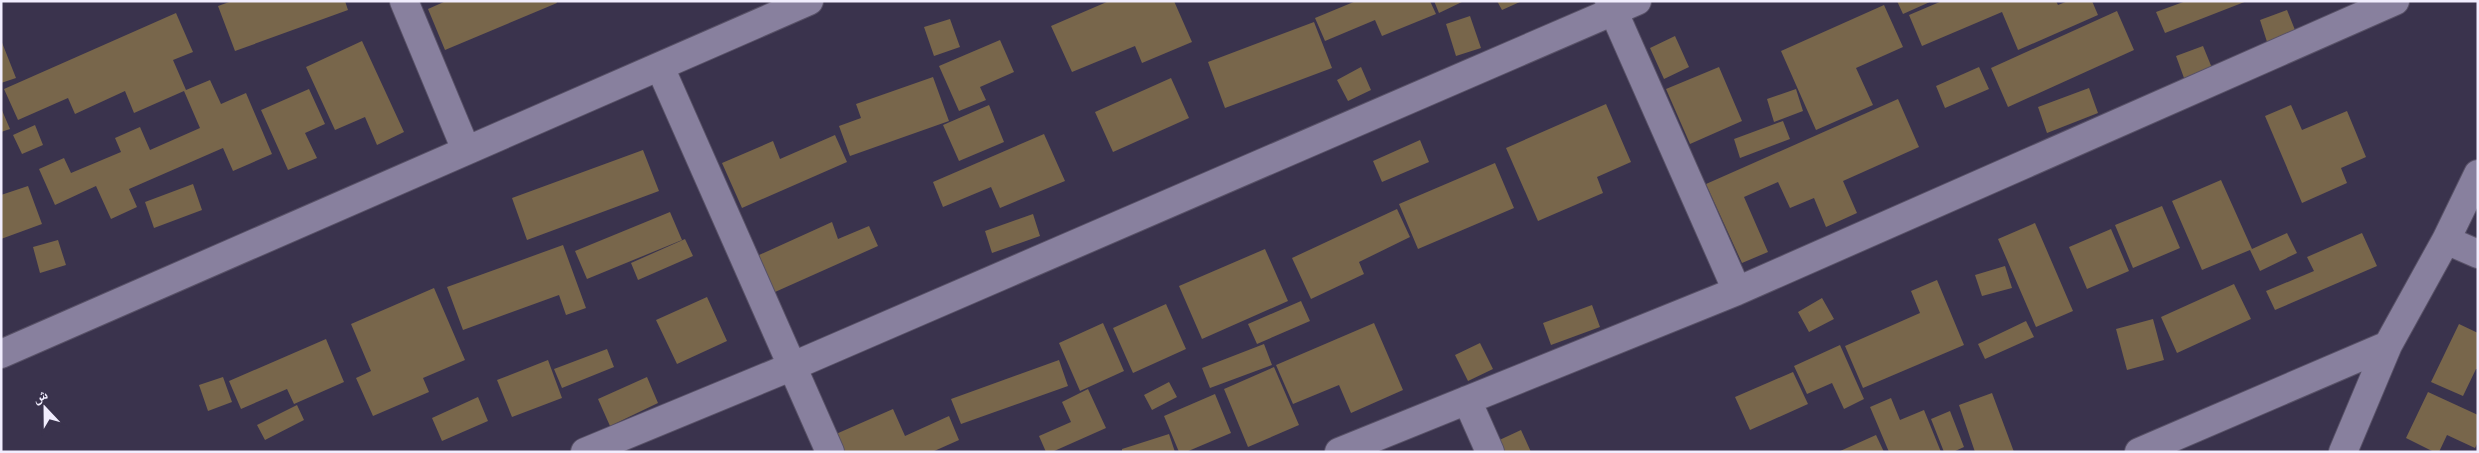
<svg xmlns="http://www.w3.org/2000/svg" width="2479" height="453" viewBox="0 0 2479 453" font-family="'Source Sans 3','Noto Naskh Arabic',sans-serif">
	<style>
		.building { fill: #78664b }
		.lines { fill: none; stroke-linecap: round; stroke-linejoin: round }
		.street-casing { stroke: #585167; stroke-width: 30 }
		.street { stroke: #88809e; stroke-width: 28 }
	</style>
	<rect width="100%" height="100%" fill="#3a334d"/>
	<path class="building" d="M232 1H345L348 10 235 51 218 6Z
		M446 1H556L557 3 445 50 428 9Z
		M1109 1H1174L1192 42 1142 63 1135 46 1072 72 1051 26Z
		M1356 1H1430L1436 14 1382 36 1375 20 1325 41 1315 18Z
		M1434 1H1464L1439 13Z
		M1497 1H1522L1502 10Z
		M1897 1H1932L1903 14Z
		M1942 1H2056L2058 5 2068 1H2092L2098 15 2018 50 2002 12 1922 46 1909 15Z
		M2186 1H2247L2165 33 2156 12Z
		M1884 5 1903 47 1856 68 1873 105 1816 130 1781 51Z
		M2287 10 2297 35 2268 45 2260 20Z
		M2117 11 2134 50 2008 107 1991 68Z
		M176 13 193 52 173 60 186 90 210 80 221 104 246 93 272 154 233 171 223 148 129 189 137 207 111 219 96 186 55 205 39 169 64 158 71 173 121 152 115 138 140 127 150 150 200 128 184 91 134 113 125 91 75 114 68 98 18 120 4 89Z
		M1470 16 1481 48 1456 56 1446 24Z
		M950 19 960 47 934 56 924 27Z
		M1314 22 1332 68 1225 108 1208 62Z
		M1675 36 1689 67 1664 79 1650 48Z
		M1 40 16 78 1 83Z
		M1000 40 1014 72 980 87 986 100 959 111 939 66Z
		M362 41 404 132 377 145 365 117 335 130 306 67Z
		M2203 46 2212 68 2184 78 2176 56Z
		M1361 67 1371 90 1348 101 1337 80Z
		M1719 67 1742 121 1690 144 1666 89Z
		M1979 67 1989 89 1945 108 1936 86Z
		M933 77 949 121 850 156 839 126 861 118 856 104Z
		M1171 78 1189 118 1113 152 1095 112Z
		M2089 88 2098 113 2047 133 2038 107Z
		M309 89 325 124 305 133 317 158 288 170 261 110Z
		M1796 89 1803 111 1774 122 1767 99Z
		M1898 99 1919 147 1843 181 1857 213 1826 227 1814 198 1790 208 1778 182 1744 197 1768 252 1742 263 1706 184Z
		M1606 104 1631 162 1597 177 1603 193 1538 221 1506 148Z
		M989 105 1004 142 959 161 943 125Z
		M2291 105 2302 130 2347 111 2366 157 2341 168 2347 183 2302 203 2265 116Z
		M1 108 10 129 1 132Z
		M1783 121 1790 139 1740 158 1734 139Z
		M35 125 43 145 22 154 13 135Z
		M1044 134 1065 181 1000 208 991 187 943 207 933 182Z
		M835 135 847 162 742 208 722 163 773 141 780 159Z
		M1420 140 1429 162 1382 182 1373 161Z
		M643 150 659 191 527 240 512 198Z
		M1495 163 1514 208 1418 249 1399 204Z
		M2221 180 2252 249 2287 233 2297 253 2260 271 2250 250 2202 270 2172 201Z
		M193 184 202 210 154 228 145 202Z
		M28 186 42 224 1 239V195Z
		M2162 206 2180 248 2133 268 2115 225Z
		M1397 209 1410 237 1359 262 1364 274 1311 299 1292 258Z
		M670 212 682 240 587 279 575 251Z
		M1033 214 1040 236 992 253 985 231Z
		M832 222 838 239 869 226 878 246 775 292 759 255Z
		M2035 223 2073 311 2036 327 1998 239Z
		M2111 229 2129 271 2087 289 2069 247Z
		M2362 233 2377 266 2275 310 2266 291 2314 271 2307 257Z
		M685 239 693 256 638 280 631 263Z
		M58 240 66 265 40 273 33 247Z
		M563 245 586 308 566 315 559 295 463 330 447 287Z
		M1265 249 1288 301 1202 339 1179 286Z
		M2005 266 2012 288 1982 296 1975 275Z
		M1937 280 1964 345 1863 388 1845 346 1920 313 1911 291Z
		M2234 284 2251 319 2177 353 2161 317Z
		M434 288 465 360 423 378 429 392 373 416 356 378 371 371 351 324Z
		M707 297 727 341 677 364 656 320Z
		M1822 298 1834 319 1809 332 1798 312Z
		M1301 301 1310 321 1257 344 1248 324Z
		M1166 304 1186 349 1133 373 1113 328Z
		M1592 305 1600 327 1551 345 1543 323Z
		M2153 319 2164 360 2127 370 2116 329Z
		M2026 321 2034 337 1985 359 1978 344Z
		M1103 323 1124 371 1080 391 1059 343Z
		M1374 323 1403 390 1351 413 1339 385 1293 404 1276 365Z
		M2459 324 2478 333V369H2476L2463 396 2431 382Z
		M326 339 344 382 294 404 287 389 241 409 229 381Z
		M1480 343 1493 369 1468 381 1455 355Z
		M1264 344 1272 365 1210 388 1202 368Z
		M1840 345 1864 399 1844 409 1832 383 1807 394 1794 366Z
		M607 349 614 367 562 388 554 369Z
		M548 360 562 398 512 417 497 380Z
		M1059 360 1068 386 961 424 951 399Z
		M1274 367 1299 425 1248 447 1224 389Z
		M1793 372 1808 404 1750 430 1735 397Z
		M223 377 232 402 208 411 199 385Z
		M647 377 658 403 610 426 598 399Z
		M1169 382 1177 397 1152 410 1144 395Z
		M1088 389 1106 428 1052 452H1046L1039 436 1071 422 1062 402Z
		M2428 392 2478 415V442L2475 448 2447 435 2439 452H2434L2406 438Z
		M1992 393 2014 452H1975L1959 405Z
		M1215 394 1231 433 1186 452H1179L1164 416Z
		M478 397 488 421 442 441 432 418Z
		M1891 398 1900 420 1924 410 1941 452H1889L1870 407Z
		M297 405 304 420 265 440 257 425Z
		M893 409 905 436 949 416 959 440 932 452H843L836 434Z
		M1950 411 1964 447 1953 452H1944L1931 419Z
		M1521 430 1531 452H1497L1493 443Z
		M1169 434 1175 452H1122V449Z
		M1876 435 1884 452H1838Z"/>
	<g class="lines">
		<g class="street-casing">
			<path id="street" d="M404 1 466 150
				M1609 1 1737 291
				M660 67 830 452
				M2446 240 2478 254
				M1 354 809 1
				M1467 400 1490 452
				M585 452 793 366 1637 1
				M1339 452 1737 291 2395 1
				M2139 452 2388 345
				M2343 452 2388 345 2446 240 2478 174"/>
		</g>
		<use href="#street" class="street"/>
	</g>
	<rect width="2479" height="453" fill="none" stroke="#f1edfe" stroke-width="5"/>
	<g transform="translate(45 408) rotate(338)" stroke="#3a334d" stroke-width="4" paint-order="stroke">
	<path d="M0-4L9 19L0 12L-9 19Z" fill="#f1edfe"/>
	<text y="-8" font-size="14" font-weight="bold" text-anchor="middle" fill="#f1edfe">ش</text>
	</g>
</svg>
